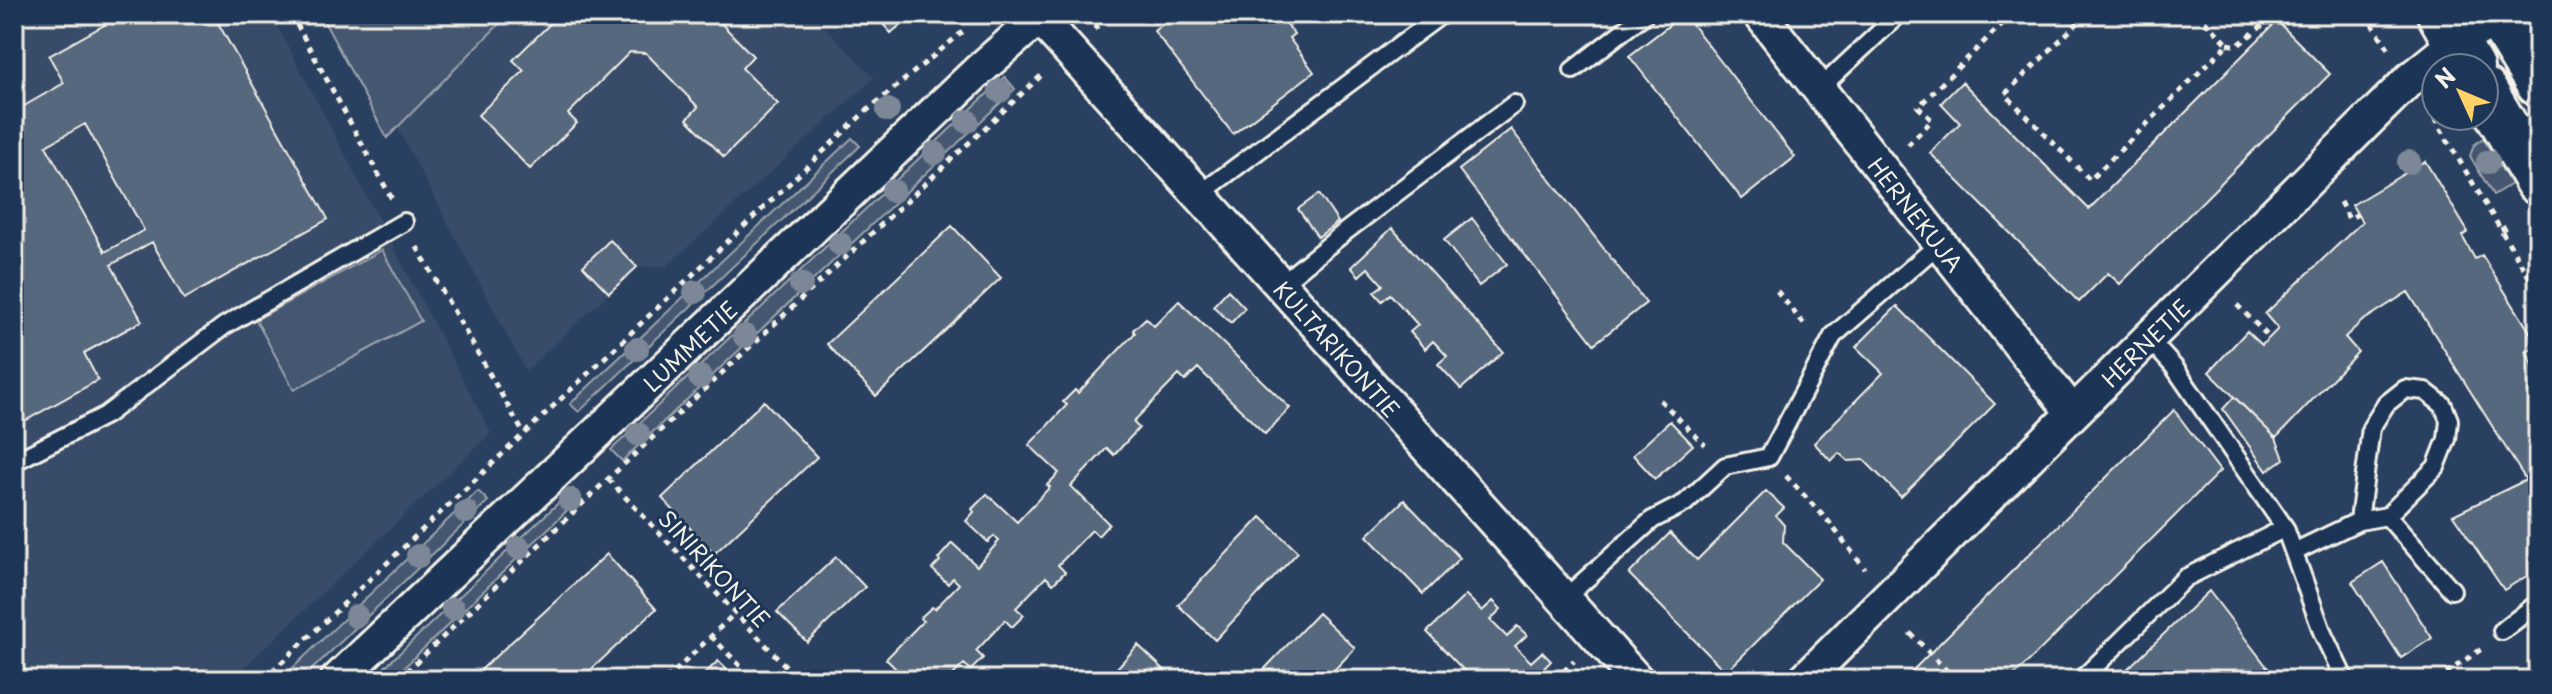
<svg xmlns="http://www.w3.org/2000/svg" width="2552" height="694" viewBox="0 0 2552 694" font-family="'Playpen Sans',sans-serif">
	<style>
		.built { fill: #374c69 }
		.green { fill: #445771; stroke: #9ca4ac; stroke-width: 2 }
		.building { fill: #56677d; stroke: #f4f1e8; stroke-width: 2; fill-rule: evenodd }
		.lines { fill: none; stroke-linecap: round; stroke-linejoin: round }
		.service-casing { stroke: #f4f1e8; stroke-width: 22 }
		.minor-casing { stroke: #f4f1e8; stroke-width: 38 }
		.primary-casing { stroke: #f4f1e8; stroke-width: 50 }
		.path { stroke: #f4f1e8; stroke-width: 5; stroke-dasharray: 6 6; stroke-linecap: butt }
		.service { stroke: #1d3557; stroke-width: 16 }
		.minor { stroke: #1d3557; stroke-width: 32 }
		.primary { stroke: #1d3557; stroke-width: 44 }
		.tree { fill: #7c8897 }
		.labels { text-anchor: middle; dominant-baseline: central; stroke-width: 6; stroke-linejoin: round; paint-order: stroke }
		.street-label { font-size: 22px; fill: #f4f1e8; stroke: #1d3557 }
	</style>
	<rect width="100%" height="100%" fill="#2a4060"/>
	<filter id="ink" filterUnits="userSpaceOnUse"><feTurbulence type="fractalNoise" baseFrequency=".0125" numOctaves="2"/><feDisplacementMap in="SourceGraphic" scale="16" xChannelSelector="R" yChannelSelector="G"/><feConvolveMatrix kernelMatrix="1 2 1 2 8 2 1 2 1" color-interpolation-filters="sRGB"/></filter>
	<g filter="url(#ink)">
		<path class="built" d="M46 14H271L491 433 231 680H14V31Z
			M509 14H812L874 78 667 266 637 267 526 371 397 127Z"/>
		<path class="green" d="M320 14H509L387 138Z
			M1005 77 1015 89 622 461 611 450Z
			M852 138 860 146 579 412 570 404Z
			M2483 138 2511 184 2493 195 2470 156 2474 145Z
			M382 250 421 321 294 390 256 320Z
			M573 489 581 497 391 680H371Z
			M478 491 488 501 301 680H280Z"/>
		<path class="building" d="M124 14H213L328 219 184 299 152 242 111 265 142 321 84 353 98 380 14 427V88L24 106 64 83 49 56ZM85 124 144 230 105 252 46 146Z
			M560 14H712L753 56 742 68 778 104 724 157 687 119 698 107 646 53 630 52 568 114 577 123 530 169 478 115 524 71 513 60Z
			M874 14H913L891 33Z
			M1176 14H1279L1294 34 1289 38 1314 72 1233 134 1154 31Z
			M1684 14 1795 157 1742 199 1629 56Z
			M2277 21 2330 74 2120 284 2108 273 2079 302 1930 153 1960 123 1941 103 1962 82 2089 209Z
			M1511 129 1646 303 1594 344 1459 170Z
			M2425 161 2468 232 2462 236 2475 259 2482 255 2538 345 2526 352 2538 373V569L2504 590 2453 515 2526 480 2408 292 2361 322 2345 337 2358 352 2276 438 2209 372 2247 331 2262 345 2278 329 2265 314 2362 222 2352 205Z
			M1319 194 1338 222 1318 237 1298 209Z
			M1472 218 1507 264 1479 286 1444 240Z
			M952 226 1001 278 876 396 827 344Z
			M1392 228 1503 352 1461 389 1438 364 1447 356 1433 341 1425 349 1410 332 1418 325 1390 294 1382 301 1374 292 1383 285 1368 268 1359 276 1351 267Z
			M610 240 637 267 609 293 583 266Z
			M1228 290 1245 308 1231 323 1213 306Z
			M1179 301 1290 408 1265 434 1198 368 1185 381 1179 375 1133 422 1139 428 1114 455 1107 448 1071 486 1109 524 1098 536 1092 530 1058 565 1065 572 1053 584 1046 577 1016 608 1024 615 1012 627 1005 620 976 651 983 658 971 670 964 664 948 680H907L886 659 923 621 920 618 932 607 935 609 959 584 953 578 948 584 932 569 940 561 938 559 952 543 977 566 999 541 994 536 988 542 966 521 974 512 972 509 987 494 1017 522 1050 487 1047 485 1059 473 1029 445 1067 405 1063 402 1075 390 1078 393 1135 333 1133 330 1146 318 1154 326Z
			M1897 306 1995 404 1901 497 1864 460 1848 461 1839 453 1831 461 1814 443 1883 373 1856 347Z
			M2234 397 2276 438 2284 459 2267 471 2223 409Z
			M764 401 817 457 714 554 662 498Z
			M2174 410 2220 471 2010 680H1903Z
			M1670 421 1693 445 1655 479 1633 455Z
			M1766 491 1784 508 1776 516 1784 525 1783 542 1820 579 1726 672 1629 574 1670 533 1697 560Z
			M1404 500 1460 558 1423 594 1367 536Z
			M1261 517 1298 552 1215 640 1178 605Z
			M607 554 656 609 580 680H470Z
			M836 557 865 587 807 642 777 612Z
			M2383 562 2432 638 2401 658 2352 582Z
			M2209 591 2277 680H2130L2123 673Z
			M1466 595 1482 611 1493 601 1501 609 1490 620 1507 637 1517 626 1527 635 1515 646 1531 662 1542 652 1551 661 1533 680H1473L1427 632Z
			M1318 613 1355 648 1325 680H1254Z
			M1138 645 1175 680H1106Z
			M718 661 737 680H698Z"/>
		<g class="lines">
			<g class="service-casing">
				<path id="service" d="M1573 70 1645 14
					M1819 89 1899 14
					M1200 194 1442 14
					M1281 284 1346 231 1514 104
					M2147 337 2174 367 2285 528 2323 634 2345 680
					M14 462 106 415 224 326 404 222
					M2387 516 2452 590
					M2294 552 2359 521 2387 516 2436 467 2447 439 2449 420 2443 405 2425 391 2405 389 2386 404 2371 428 2359 521
					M1564 599 1652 520 1685 503 1725 466 1769 457 1833 336 1940 243
					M2502 631 2538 603
					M2081 680 2185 578 2285 528"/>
			</g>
			<g class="minor-casing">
				<g id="minor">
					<path id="s1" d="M1760 14 2072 412"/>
					<path id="s2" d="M1039 17 1637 680"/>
					<path id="s3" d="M337 680 978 71 1043 14"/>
					<path id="s4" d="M1804 680 2410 79 2456 42 2498 18"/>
				</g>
			</g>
			<g class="primary-casing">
				<path id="primary" d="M2440 14 2471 68
					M2496 14 2538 83
					M2484 90 2538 182"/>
			</g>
			<path class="path" d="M291 14 392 199
				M2087 14 2005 94 2090 180 2228 44 2198 14
				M2365 14 2389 49
				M14 20 25 14
				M1094 29 1113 14
				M2228 44 2237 46 2273 17
				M2428 108 2538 292
				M1908 145 1932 120 1918 107 2012 14
				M2340 202 2349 219 2358 214
				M2501 230 2511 224
				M417 247 524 434
				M1777 291 1807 328
				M2237 305 2270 338
				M1660 400 1705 445
				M1786 476 1829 522 1865 569
				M608 479 799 680
				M1910 633 1956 680
				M711 636 754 680
				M263 680 864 113 965 30
				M398 680 608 479 1045 72
				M666 680 735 613
				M1555 680 1574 661
				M2436 680 2483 648"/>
			<use href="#service" class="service"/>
			<use href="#minor" class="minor"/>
			<use href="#primary" class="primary"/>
		</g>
		<g class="tree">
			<circle cx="1000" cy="91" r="12"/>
			<circle cx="888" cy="110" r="12"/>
			<circle cx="967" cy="121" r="12"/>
			<circle cx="935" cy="153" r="12"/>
			<circle cx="2409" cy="162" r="12"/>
			<circle cx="2488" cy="162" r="12"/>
			<circle cx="893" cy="191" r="12"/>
			<circle cx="840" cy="244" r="12"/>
			<circle cx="801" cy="284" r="12"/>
			<circle cx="695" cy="292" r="12"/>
			<circle cx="745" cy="336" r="12"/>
			<circle cx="637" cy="349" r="12"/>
			<circle cx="700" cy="377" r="12"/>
			<circle cx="638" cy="434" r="12"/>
			<circle cx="570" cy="500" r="12"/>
			<circle cx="466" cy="512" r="12"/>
			<circle cx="519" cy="548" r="12"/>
			<circle cx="418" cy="556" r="12"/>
			<circle cx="453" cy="609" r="12"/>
			<circle cx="356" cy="616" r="12"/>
		</g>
	</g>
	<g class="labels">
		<g class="street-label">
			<text stroke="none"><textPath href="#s1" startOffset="254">HERNEKUJA</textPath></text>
			<text stroke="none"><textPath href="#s4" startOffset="480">HERNETIE</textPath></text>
			<text stroke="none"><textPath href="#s3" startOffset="486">LUMMETIE</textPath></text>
			<text stroke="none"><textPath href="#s2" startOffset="446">KULTARIKONTIE</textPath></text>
			<text transform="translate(715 568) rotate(47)">SINIRIKONTIE</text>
		</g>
	</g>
	<rect width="2552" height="694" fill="none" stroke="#1d3557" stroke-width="48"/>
	<rect x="24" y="24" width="2504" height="646" fill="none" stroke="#f4f1e8" stroke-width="3" filter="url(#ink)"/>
	<g transform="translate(2460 92) rotate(314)"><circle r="38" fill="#1d3557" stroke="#738091" stroke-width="2"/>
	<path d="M0-6L14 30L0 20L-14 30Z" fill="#ffd166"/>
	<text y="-12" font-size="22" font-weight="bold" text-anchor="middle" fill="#f4f1e8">N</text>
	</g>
</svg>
